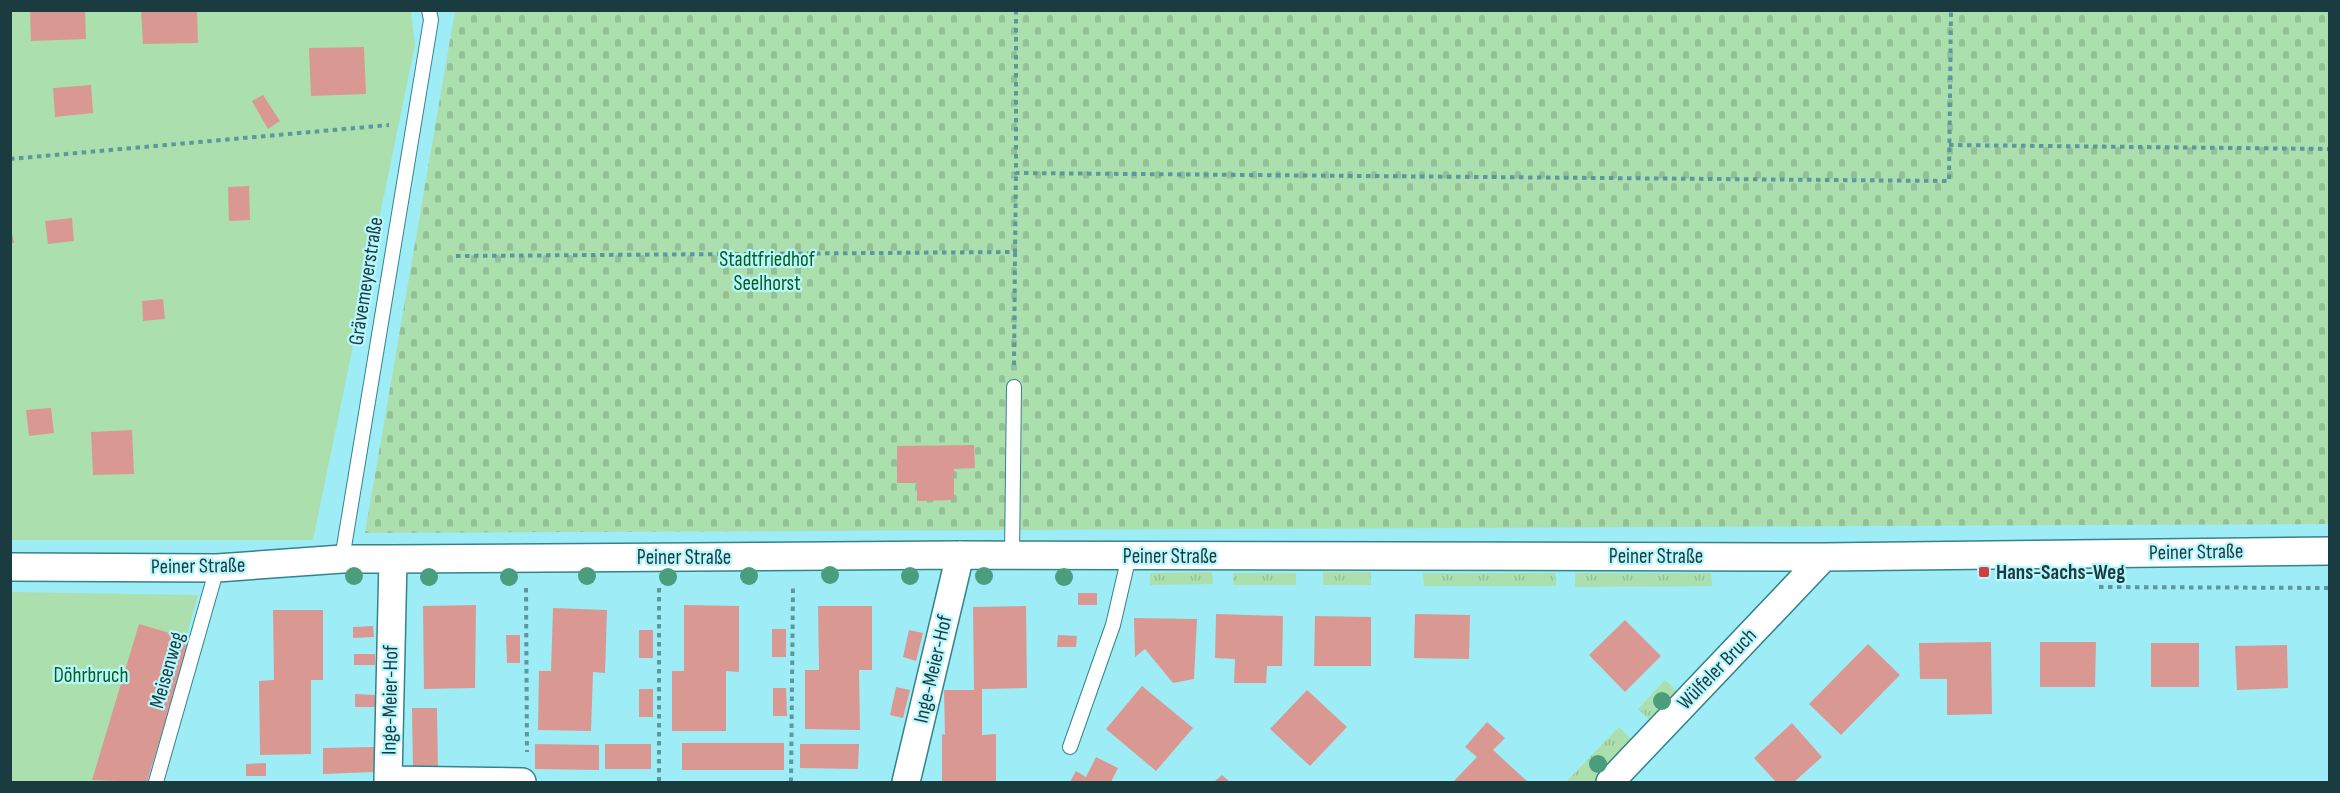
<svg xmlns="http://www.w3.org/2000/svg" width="2340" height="793" viewBox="0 0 2340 793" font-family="'Sofia Sans Condensed',sans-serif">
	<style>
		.grass { fill: url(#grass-tufts) }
		.cemetery { fill: url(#cemetery-stones) }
		.garden { fill: #acdfae }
		.building { fill: #d99992 }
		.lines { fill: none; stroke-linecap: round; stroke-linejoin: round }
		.service-casing { stroke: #33838c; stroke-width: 16 }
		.minor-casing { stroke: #33838c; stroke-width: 30 }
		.path { stroke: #5f979e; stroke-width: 4; stroke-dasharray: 4.5 4.5; stroke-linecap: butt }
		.service { stroke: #fff; stroke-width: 14 }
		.minor { stroke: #fff; stroke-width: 27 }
		.tree { fill: #4a9e7d }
		.poi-dot { fill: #cf403e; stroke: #b9f7fe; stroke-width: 2 }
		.labels { text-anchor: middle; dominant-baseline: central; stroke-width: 4.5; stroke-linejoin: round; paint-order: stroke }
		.park-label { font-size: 21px; fill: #065e1a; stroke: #b9f7fe }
		.street-label { font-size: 21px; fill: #1a3b3f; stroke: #b9f7fe }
		.poi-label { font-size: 21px; font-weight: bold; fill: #1a3b3f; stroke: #b9f7fe; text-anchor: start }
	</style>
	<defs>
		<pattern id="grass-tufts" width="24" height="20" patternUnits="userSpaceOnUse" patternTransform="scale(1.5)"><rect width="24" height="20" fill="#acdfae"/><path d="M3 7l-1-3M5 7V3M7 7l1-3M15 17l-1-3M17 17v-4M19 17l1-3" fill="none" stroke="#93c097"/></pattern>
		<pattern id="cemetery-stones" width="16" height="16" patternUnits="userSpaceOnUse" patternTransform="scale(1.5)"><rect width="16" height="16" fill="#acdfae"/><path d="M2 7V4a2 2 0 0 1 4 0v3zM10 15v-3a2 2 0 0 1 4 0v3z" fill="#93c097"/></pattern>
	</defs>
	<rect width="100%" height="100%" fill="#9eecf6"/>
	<path class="grass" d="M1212 572 1213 584 1150 585V573Z
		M1323 572H1371V585H1323Z
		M1233 573H1296V585H1233Z
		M1423 573H1555L1556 586H1424Z
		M1575 573H1711L1712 586 1575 587Z
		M1665 680 1679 693 1652 722 1638 709Z
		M1619 727 1633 741 1593 782H1566Z"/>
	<path class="cemetery" d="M455 11H2329V524L365 533Z"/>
	<path class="garden" d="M10 11H411L415 45 313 540H11Z
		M11 592 198 595 145 782H11Z"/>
	<path class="building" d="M30 10H85L86 39 31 41Z
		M141 10H197L198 43 143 44Z
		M364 47 366 94 311 96 309 48Z
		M91 85 93 113 55 117 53 88Z
		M263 95 280 121 268 129 252 101Z
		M249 186 250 220 229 221 228 187Z
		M72 218 74 241 48 244 45 221Z
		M10 223 14 243H10Z
		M163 299 165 319 143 321 142 301Z
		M51 408 54 433 29 436 26 410Z
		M132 430 134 474 93 475 91 432Z
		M974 445 975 468 954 469V500L917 501V483H897V446Z
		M1078 593H1097V605H1078Z
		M476 605 475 688 424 689 423 606Z
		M684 605 739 606V672L726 671V731H672V671H684Z
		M818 606H872V670H859L860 730 805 729V670H819Z
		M1026 606 1027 688 982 689V735L996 734V782H942V734L945 735 944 690H974L973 607Z
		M553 608 607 610 605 673 593 672 591 731 538 730 539 671H551Z
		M273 610H323V680H311V754L260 755 259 681 274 680Z
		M1216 614 1283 616 1282 666H1267L1266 683H1234L1235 659 1215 658Z
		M1415 614 1470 615 1469 659 1414 658Z
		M1315 616 1371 617V666H1314Z
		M1134 618 1197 619 1194 679 1173 683 1145 649 1135 657Z
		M1625 620 1661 656 1625 692 1589 655Z
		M139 624 190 639 147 782 92 780Z
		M373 626 374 637 353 638V627Z
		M772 629H786V657H772Z
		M639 630H653V658H639Z
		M909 630 923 633 916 661 903 657Z
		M506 635H520V663H507Z
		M1058 635 1077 636 1076 647H1057Z
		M1991 642 1992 714 1947 715V679H1920L1919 643Z
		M2040 642H2096L2095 687H2040Z
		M2151 643H2199V687H2151Z
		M1868 644 1900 675 1841 735 1809 704Z
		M2287 645 2288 688 2237 690 2235 646Z
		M354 654H375V665H354Z
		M1142 686 1193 728 1156 771 1106 729Z
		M896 687 910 690 903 718 890 715Z
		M773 688H786L787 716H773Z
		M639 689H653V717H639Z
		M1307 690 1347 727 1310 766 1270 729Z
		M355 694 375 695V707H355Z
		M412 708H437L438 768H413Z
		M1487 722 1505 738 1493 750 1528 782H1453L1477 757 1465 747Z
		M1792 723 1822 757 1794 782H1776L1754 758Z
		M682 743H784V770H682Z
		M535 744 599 745V770L535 769Z
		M605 744H651V769H605Z
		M800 744H859L858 769 800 768Z
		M374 747V772L323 774V748Z
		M1096 757 1118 768 1111 782H1070L1076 771 1086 777Z
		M266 763V776H246V764Z
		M1222 775 1230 782H1214Z"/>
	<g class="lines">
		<g class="service-casing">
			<path id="service" d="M1012 556 1014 387
				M342 559 431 20 429 10
				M1070 747 1113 625 1129 556
				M156 782 217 568"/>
		</g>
		<g class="minor-casing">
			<path id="minor" d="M393 559 388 780 522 782
				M10 567 217 568 342 559H393L960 555 1824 557 2330 551
				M906 782 960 555
				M1610 782 1824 557"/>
		</g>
		<path class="path" d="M1016 10V173L1949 181 1951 10
			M1949 145 2330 149
			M10 159 389 125
			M456 256 1015 252 1016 173
			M1014 365 1015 252
			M2099 587 2330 588
			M526 588 527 752
			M659 588V782
			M791 782 793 587"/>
		<use href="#service" class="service"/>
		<use href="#minor" class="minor"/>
	</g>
	<g class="tree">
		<circle cx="830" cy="575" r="9"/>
		<circle cx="354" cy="576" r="9"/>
		<circle cx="587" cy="576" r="9"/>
		<circle cx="749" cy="576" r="9"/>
		<circle cx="910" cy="576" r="9"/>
		<circle cx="984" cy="576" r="9"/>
		<circle cx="429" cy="577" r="9"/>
		<circle cx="509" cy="577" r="9"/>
		<circle cx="668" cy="577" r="9"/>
		<circle cx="1064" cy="577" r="9"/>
		<circle cx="1662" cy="701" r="9"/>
		<circle cx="1598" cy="764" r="9"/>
	</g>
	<rect class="poi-dot" x="1978" y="566" width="12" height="12" rx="3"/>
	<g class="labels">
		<g class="park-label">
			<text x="767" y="259">Stadtfriedhof<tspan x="767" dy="24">Seelhorst</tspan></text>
			<text x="91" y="675">Döhrbruch</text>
		</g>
		<g class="street-label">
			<text transform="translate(366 281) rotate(-81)">Grävemeyerstraße</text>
			<text transform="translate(2196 552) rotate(-1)">Peiner Straße</text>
			<text x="1170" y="556">Peiner Straße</text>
			<text x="1656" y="556">Peiner Straße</text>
			<text x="684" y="557">Peiner Straße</text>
			<text transform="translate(198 566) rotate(-1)">Peiner Straße</text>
			<text transform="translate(933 669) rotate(-77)">Inge-Meier-Hof</text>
			<text transform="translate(1717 669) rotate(-46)">Wülfeler Bruch</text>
			<text transform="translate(167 670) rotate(-74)">Meisenweg</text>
			<text transform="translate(390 700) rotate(-89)">Inge-Meier-Hof</text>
		</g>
		<g class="poi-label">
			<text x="1996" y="572">Hans-Sachs-Weg</text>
		</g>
	</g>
	<rect width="2340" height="793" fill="none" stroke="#1a3b3f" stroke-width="24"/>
</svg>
